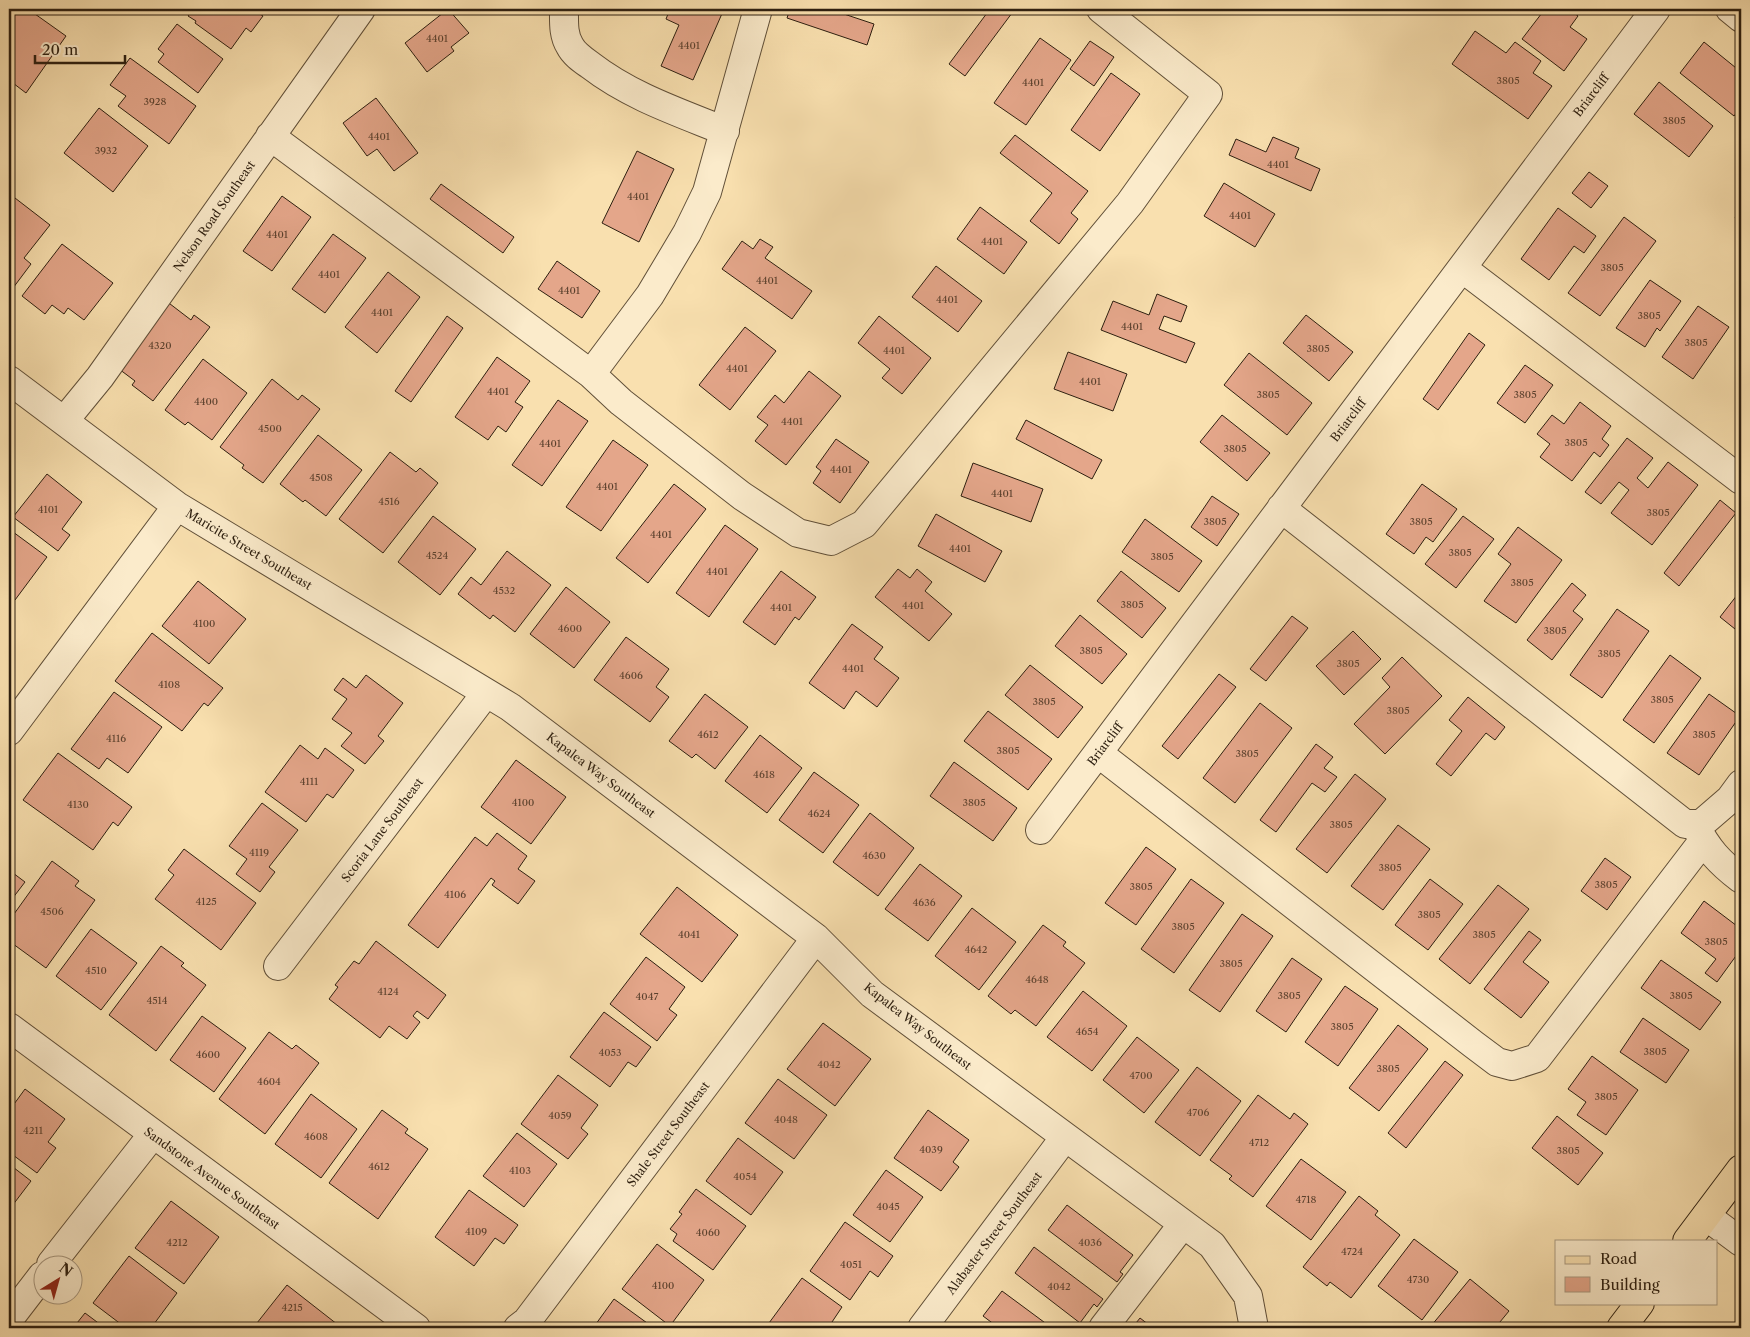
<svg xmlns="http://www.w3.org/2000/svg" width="1750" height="1337" viewBox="0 0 1750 1337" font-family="'Libre Caslon Text',serif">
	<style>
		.building { fill: #e4a68a; stroke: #2d1f10 }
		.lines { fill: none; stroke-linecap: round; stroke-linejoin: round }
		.minor-casing { stroke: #604f38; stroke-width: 30 }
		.major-casing { stroke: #2d1f10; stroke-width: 30 }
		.minor { stroke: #fbebcb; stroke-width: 28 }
		.major { stroke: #f9e0af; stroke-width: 28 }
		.labels { text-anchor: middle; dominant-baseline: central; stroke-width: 5; stroke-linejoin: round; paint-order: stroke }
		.number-label { font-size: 10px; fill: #5b412e }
		.street-label { font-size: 12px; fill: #2d1f10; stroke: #fbebcb }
	</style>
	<rect width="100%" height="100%" fill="#f9e0af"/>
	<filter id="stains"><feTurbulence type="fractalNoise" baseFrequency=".004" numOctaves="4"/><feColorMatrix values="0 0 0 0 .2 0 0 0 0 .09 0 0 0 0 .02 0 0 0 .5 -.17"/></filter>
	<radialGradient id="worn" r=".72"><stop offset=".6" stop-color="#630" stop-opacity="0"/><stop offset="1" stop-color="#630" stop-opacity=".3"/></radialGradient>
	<path class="building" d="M16 9H28L66 36 26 93 9 80V19Z
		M193 9H252L263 16 251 32 246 28 231 49 195 23 196 21 188 16Z
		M448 9 469 33 451 47 454 51 427 72 405 43Z
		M670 9H724L693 80 661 66 679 25 666 19Z
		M790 9H842L841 13 874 24 867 45 787 18Z
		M990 9H1015L965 76 949 64Z
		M1545 9H1569L1578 16 1570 27 1587 39 1564 71 1522 39Z
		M177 24 223 59 198 93 158 62 164 54 158 49Z
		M1475 31 1506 53 1515 42 1541 61 1533 73 1552 86 1528 119 1452 64Z
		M1040 38 1071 60 1026 125 994 103Z
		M1090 41 1114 57 1094 86 1070 69Z
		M1704 42 1741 72V107L1734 116 1680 73Z
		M130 58 196 106 169 144 118 106 126 96 110 85Z
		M1111 73 1140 94 1100 151 1071 130Z
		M1659 82 1713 126 1689 157 1634 114Z
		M376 98 418 153 394 171 377 149 367 156 343 123Z
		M99 108 148 146 113 192 64 153Z
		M1015 135 1088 191 1071 213 1078 219 1059 244 1030 221 1052 193 1000 153Z
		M1273 137 1299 148 1295 158 1320 169 1311 191 1229 155 1236 139 1266 152Z
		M637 151 674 169 639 242 602 223Z
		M1589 172 1608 186 1591 208 1572 193Z
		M1224 183 1275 214 1255 247 1204 216Z
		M441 184 514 237 503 253 430 199Z
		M282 196 311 217 272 271 243 251Z
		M15 198 50 225 24 258 31 264 13 288 9 285V206Z
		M980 207 1027 242 1004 274 957 239Z
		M1558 208 1596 236 1584 253 1574 246 1549 280 1521 259Z
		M1741 209V223L1735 218Z
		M1624 217 1656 241 1600 316 1568 293Z
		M333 234 366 258 325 313 292 289Z
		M760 239 773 247 765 258 812 291 792 319 722 269 742 241 753 249Z
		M62 244 113 283 84 320 68 308 64 314 52 305 45 314 22 296Z
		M557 261 600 291 582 318 538 289Z
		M936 266 982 301 958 332 912 297Z
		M388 272 420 297 377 353 345 327Z
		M1650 280 1681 301 1660 331 1657 328 1645 347 1616 328Z
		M1157 294 1187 306 1181 322 1164 316 1159 329 1195 343 1186 363 1101 330 1113 301 1149 315Z
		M161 297 191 320 194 315 210 327 153 401 132 385 135 381 111 363Z
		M1698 306 1729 327 1693 379 1662 357Z
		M1306 315 1353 352 1329 381 1283 343Z
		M447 316 463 328 411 402 395 391Z
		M879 316 931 358 902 394 882 378 890 369 858 343Z
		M745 327 776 351 730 410 699 385Z
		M1469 333 1485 345 1438 410 1423 399Z
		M1068 352 1127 374 1113 411 1054 389Z
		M1249 353 1312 403 1287 435 1224 385Z
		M497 357 530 381 515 402 523 407 506 432 498 426 488 440 455 417Z
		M203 359 247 393 212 440 188 422 185 425 165 410Z
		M1525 365 1553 385 1525 423 1497 403Z
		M809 371 841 396 786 465 755 441 768 425 757 417 775 395 784 403Z
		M272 379 298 400 302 395 320 409 263 483 242 468 244 465 220 447Z
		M558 400 588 421 542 486 512 465Z
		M1580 402 1611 426 1602 439 1609 445 1600 457 1594 452 1572 481 1540 457 1550 444 1537 434 1552 415 1564 424Z
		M1222 415 1270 453 1247 481 1200 442Z
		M1026 420 1102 460 1092 479 1016 439Z
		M318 435 362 470 326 516 305 500 303 502 280 484Z
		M1627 438 1653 458 1637 478 1648 488 1668 462 1698 485 1652 545 1611 513 1629 490 1619 482 1601 504 1585 492Z
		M836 439 869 462 840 503 813 483 821 471 816 467Z
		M613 440 648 465 601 531 566 507Z
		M390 452 416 472 420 468 438 483 383 553 339 519Z
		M973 463 1043 489 1031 522 961 496Z
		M47 474 82 502 62 529 70 535 58 551 13 517Z
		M674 484 706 509 648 583 616 558Z
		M1422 484 1457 509 1433 542 1426 537 1414 554 1386 534Z
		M1212 496 1239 514 1217 546 1191 527Z
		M1720 500 1736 513 1679 586 1664 573Z
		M936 514 1002 551 985 582 918 546Z
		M433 516 476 549 440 595 398 562Z
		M1463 516 1494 539 1456 588 1425 564Z
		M1145 519 1202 561 1179 592 1122 552Z
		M725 525 758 549 709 617 676 593Z
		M1518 527 1562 560 1516 623 1484 601 1511 564 1498 554Z
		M9 529 47 557 15 600 9 595Z
		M507 551 551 585 515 632 493 615 490 619 458 594 471 577 481 585Z
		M898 569 910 578 917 569 932 582 925 591 952 614 929 641 875 597Z
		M781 571 816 597 799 620 795 617 775 645 743 622Z
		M1121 571 1166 608 1142 638 1097 601Z
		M198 581 246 619 209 664 162 626Z
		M1572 583 1586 595 1573 611 1583 619 1552 660 1527 640Z
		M566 587 610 622 574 668 530 634Z
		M1741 590V621L1735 629 1720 617Z
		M1617 609 1649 631 1602 698 1570 675Z
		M1080 615 1127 654 1102 684 1055 646Z
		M1292 616 1308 628 1266 681 1250 669Z
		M852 624 883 647 874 659 899 678 877 707 856 691 844 709 809 683Z
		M1353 631 1381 659 1344 695 1316 666Z
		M152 633 223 688 208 706 204 703 182 731 115 681Z
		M626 637 669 669 656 687 669 697 650 722 594 680Z
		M1670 655 1701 678 1654 743 1623 720Z
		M1402 657 1442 696 1385 754 1354 724 1390 687 1382 678Z
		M1030 665 1083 707 1058 738 1005 695Z
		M1219 674 1236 687 1178 759 1162 746Z
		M366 675 403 703 378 736 384 741 365 764 341 746 352 733 332 719 347 699 334 690 343 678 356 688Z
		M114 692 162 727 128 773 107 758 99 769 71 749Z
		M705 694 748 727 715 769 696 754 692 758 669 741Z
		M1709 694 1740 716 1699 775 1667 753Z
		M1468 697 1505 727 1495 740 1486 733 1451 776 1436 764 1462 731 1449 720Z
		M1260 703 1292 728 1235 803 1203 778Z
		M988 711 1052 759 1028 790 964 741Z
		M760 735 802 768 767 813 725 781Z
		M1316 744 1333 757 1324 768 1337 777 1325 792 1312 783 1276 832 1260 820Z
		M300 745 318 759 325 748 354 770 333 798 327 794 306 822 265 792Z
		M58 753 132 807 118 826 113 822 93 850 23 800Z
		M516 760 566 797 531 844 481 807Z
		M954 762 1017 808 993 841 930 796Z
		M814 772 859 805 823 853 779 820Z
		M1355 774 1386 799 1327 873 1296 849Z
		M262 803 298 830 269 867 275 872 260 892 236 874 247 859 229 846Z
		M870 813 914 848 878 896 833 862Z
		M1398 825 1430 849 1383 910 1351 886Z
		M497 833 527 856 518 869 535 881 518 904 492 885 495 881 491 878 438 948 408 925 475 837 487 846Z
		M1146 847 1176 869 1136 925 1105 903Z
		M184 849 256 903 221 950 155 899 174 875 168 870Z
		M1605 858 1631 877 1607 910 1581 891Z
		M52 861 79 881 75 886 95 900 46 968 9 941V921Z
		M920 864 962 896 928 941 885 909Z
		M9 870 25 882 9 903Z
		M1191 879 1224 903 1174 973 1141 949Z
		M1430 879 1463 904 1428 950 1395 925Z
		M1498 885 1529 909 1470 984 1439 959Z
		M677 887 738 935 702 982 640 934Z
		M1704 901 1741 929V949L1717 982 1705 973 1716 959 1681 933Z
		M972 908 1016 942 979 990 935 956Z
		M1242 914 1273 936 1220 1012 1189 990Z
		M1043 925 1066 942 1063 946 1085 963 1036 1026 1015 1010 1011 1014 988 996Z
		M91 929 137 963 101 1010 56 976Z
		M1529 931 1541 940 1523 962 1549 982 1521 1018 1484 989Z
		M376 941 446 995 428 1019 417 1011 413 1016 420 1022 407 1039 389 1026 380 1038 329 999 338 987 335 985 354 961 359 964Z
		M161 946 184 963 181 966 206 985 156 1051 109 1015Z
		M646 957 685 987 669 1009 677 1015 657 1041 610 1004Z
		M1292 958 1322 979 1286 1032 1256 1011Z
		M1661 960 1721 1002 1700 1030 1641 988Z
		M1345 986 1378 1009 1338 1066 1305 1042Z
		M1083 991 1127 1026 1092 1071 1047 1037Z
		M604 1012 651 1047 636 1067 628 1062 610 1087 570 1057Z
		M202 1016 246 1048 214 1092 170 1060Z
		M1643 1018 1689 1050 1666 1083 1620 1052Z
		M823 1023 871 1059 835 1106 787 1069Z
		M1398 1025 1428 1049 1379 1111 1349 1088Z
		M269 1032 292 1049 296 1045 319 1063 265 1134 219 1099Z
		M1137 1037 1179 1070 1144 1113 1103 1080Z
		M1592 1056 1638 1090 1606 1135 1577 1115 1586 1102 1568 1089Z
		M1445 1061 1463 1075 1406 1148 1388 1133Z
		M1197 1067 1241 1101 1200 1156 1155 1122Z
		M558 1075 598 1105 581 1128 588 1134 568 1159 521 1124Z
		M778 1079 827 1115 794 1159 745 1123Z
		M25 1089 65 1119 48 1142 56 1148 37 1173 9 1152V1111Z
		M311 1094 357 1129 321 1178 275 1144Z
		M1258 1095 1290 1119 1294 1113 1308 1124 1253 1197 1229 1179 1232 1176 1210 1160Z
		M382 1110 408 1129 405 1133 428 1149 378 1219 329 1183Z
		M928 1110 969 1140 953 1162 959 1167 941 1191 894 1158Z
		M1557 1116 1603 1153 1578 1185 1532 1148Z
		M517 1133 557 1164 524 1207 483 1176Z
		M738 1138 783 1172 751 1215 706 1181Z
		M1301 1159 1346 1192 1311 1240 1266 1206Z
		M9 1164 31 1181 9 1210Z
		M886 1170 923 1197 890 1242 853 1215Z
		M696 1189 746 1226 713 1270 673 1241 677 1234 670 1229 682 1214 679 1212Z
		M469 1190 518 1225 504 1244 495 1238 474 1266 435 1237Z
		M1359 1196 1378 1211 1375 1215 1400 1235 1351 1298 1330 1282 1327 1286 1303 1267Z
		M171 1201 219 1237 184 1284 135 1248Z
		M1067 1205 1133 1255 1120 1272 1123 1274 1117 1282 1048 1230Z
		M845 1222 893 1256 878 1277 870 1271 850 1300 810 1271Z
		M1414 1239 1458 1272 1422 1320 1378 1286Z
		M657 1244 704 1280 670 1326 622 1289Z
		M1034 1247 1103 1299 1097 1307 1094 1304 1080 1323 1015 1273Z
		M129 1256 177 1293 151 1328H126L93 1303Z
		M802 1278 842 1307 828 1328H775L769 1323Z
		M1470 1279 1509 1311 1495 1328H1434L1431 1326Z
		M287 1285 342 1328H253Z
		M1002 1291 1052 1328H999L983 1316Z
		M614 1299 654 1328H593Z
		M85 1313 105 1328H73Z
		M1740 1317H1741V1328H1736Z
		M1140 1318 1153 1328H1132Z"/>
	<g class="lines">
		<g class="minor-casing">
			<path id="minor" d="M564 9C564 22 563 35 570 46 574 54 583 60 590 65 630 96 678 112 725 131
				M1730 9 1741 18
				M270 136 591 374 650 295 687 233 707 192 758 9
				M1462 268 1741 480
				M591 374 621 402 742 496 798 533 831 541 864 524 1130 203 1208 94 1101 9
				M9 380 177 506
				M64 421 100 377 361 9
				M1281 508 1685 824H1701L1730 799 1741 784
				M9 731 177 506 510 707 816 938 872 994 1212 1245 1248 1296 1254 1328
				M1098 753 1473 1044 1497 1062 1512 1066 1537 1058 1703 841
				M1695 825C1708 850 1719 862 1741 879
				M1040 830 1656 9
				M278 966 486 693
				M9 1027 416 1328
				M1706 1216 1741 1242
				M51 1264 153 1134
				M9 1319 42 1276
				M518 1328 527 1321 816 938
				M922 1328 1065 1137
				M1103 1328 1183 1224"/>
		</g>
		<g class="major-casing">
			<path id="major" d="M1687 1241 1741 1169
				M1621 1328 1640 1303"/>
		</g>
		<use href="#minor" class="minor"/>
		<use href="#major" class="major"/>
	</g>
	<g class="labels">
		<g class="number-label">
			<text x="437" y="38">4401</text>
			<text x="689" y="45">4401</text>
			<text x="1508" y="80">3805</text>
			<text x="1033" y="82">4401</text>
			<text x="155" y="101">3928</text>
			<text x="1674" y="120">3805</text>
			<text x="379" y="136">4401</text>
			<text x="106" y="150">3932</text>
			<text x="1278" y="164">4401</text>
			<text x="638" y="196">4401</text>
			<text x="1240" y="215">4401</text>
			<text x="277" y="234">4401</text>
			<text x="992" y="241">4401</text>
			<text x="1612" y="267">3805</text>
			<text x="329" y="274">4401</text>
			<text x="767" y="280">4401</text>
			<text x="569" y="290">4401</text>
			<text x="947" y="299">4401</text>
			<text x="382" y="312">4401</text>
			<text x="1649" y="315">3805</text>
			<text x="1132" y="326">4401</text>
			<text x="1696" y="342">3805</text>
			<text x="160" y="345">4320</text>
			<text x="1318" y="348">3805</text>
			<text x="894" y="350">4401</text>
			<text x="737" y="368">4401</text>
			<text x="1090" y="381">4401</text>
			<text x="498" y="391">4401</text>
			<text x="1268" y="394">3805</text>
			<text x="1525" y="394">3805</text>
			<text x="206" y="401">4400</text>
			<text x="792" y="421">4401</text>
			<text x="270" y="428">4500</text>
			<text x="1576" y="442">3805</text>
			<text x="550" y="443">4401</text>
			<text x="1235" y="448">3805</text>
			<text x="841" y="469">4401</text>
			<text x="321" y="477">4508</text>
			<text x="607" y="486">4401</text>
			<text x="1002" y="493">4401</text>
			<text x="389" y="501">4516</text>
			<text x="48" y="509">4101</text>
			<text x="1658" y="512">3805</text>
			<text x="1215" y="521">3805</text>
			<text x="1421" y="521">3805</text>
			<text x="661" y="534">4401</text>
			<text x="960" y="548">4401</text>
			<text x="1460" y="552">3805</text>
			<text x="437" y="555">4524</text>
			<text x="1162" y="556">3805</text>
			<text x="717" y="571">4401</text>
			<text x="1522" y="582">3805</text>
			<text x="504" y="590">4532</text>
			<text x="1132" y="604">3805</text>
			<text x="913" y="605">4401</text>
			<text x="781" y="607">4401</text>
			<text x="204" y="623">4100</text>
			<text x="570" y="628">4600</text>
			<text x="1555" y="630">3805</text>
			<text x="1091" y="650">3805</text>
			<text x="1609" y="653">3805</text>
			<text x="1348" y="663">3805</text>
			<text x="853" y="668">4401</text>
			<text x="631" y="675">4606</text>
			<text x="169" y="684">4108</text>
			<text x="1662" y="699">3805</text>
			<text x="1044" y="701">3805</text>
			<text x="1398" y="710">3805</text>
			<text x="708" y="734">4612</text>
			<text x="1704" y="734">3805</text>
			<text x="116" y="738">4116</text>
			<text x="1008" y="750">3805</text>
			<text x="1247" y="753">3805</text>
			<text x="764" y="774">4618</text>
			<text x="309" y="781">4111</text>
			<text x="523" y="802">4100</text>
			<text x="974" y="802">3805</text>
			<text x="78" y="804">4130</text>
			<text x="819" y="813">4624</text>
			<text x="1341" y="824">3805</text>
			<text x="259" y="852">4119</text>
			<text x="874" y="855">4630</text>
			<text x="1390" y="867">3805</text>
			<text x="1606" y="884">3805</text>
			<text x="1141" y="886">3805</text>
			<text x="455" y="894">4106</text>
			<text x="206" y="901">4125</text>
			<text x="924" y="902">4636</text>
			<text x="52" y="911">4506</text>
			<text x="1429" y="914">3805</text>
			<text x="1183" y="926">3805</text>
			<text x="689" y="934">4041</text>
			<text x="1484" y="934">3805</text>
			<text x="1716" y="941">3805</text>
			<text x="976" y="949">4642</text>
			<text x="1231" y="963">3805</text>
			<text x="96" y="970">4510</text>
			<text x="1037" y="979">4648</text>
			<text x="388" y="991">4124</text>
			<text x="1289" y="995">3805</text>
			<text x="1681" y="995">3805</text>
			<text x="647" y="996">4047</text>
			<text x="157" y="1000">4514</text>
			<text x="1342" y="1026">3805</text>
			<text x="1087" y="1031">4654</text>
			<text x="1655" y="1051">3805</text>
			<text x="610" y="1052">4053</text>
			<text x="208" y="1054">4600</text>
			<text x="829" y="1064">4042</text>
			<text x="1388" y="1068">3805</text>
			<text x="1141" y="1075">4700</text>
			<text x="269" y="1081">4604</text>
			<text x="1606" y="1096">3805</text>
			<text x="1198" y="1112">4706</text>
			<text x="560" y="1115">4059</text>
			<text x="786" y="1119">4048</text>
			<text x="33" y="1130">4211</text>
			<text x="316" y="1136">4608</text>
			<text x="1259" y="1142">4712</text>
			<text x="931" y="1149">4039</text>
			<text x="1568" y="1150">3805</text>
			<text x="379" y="1166">4612</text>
			<text x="520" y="1170">4103</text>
			<text x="745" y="1176">4054</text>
			<text x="1306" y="1199">4718</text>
			<text x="888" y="1206">4045</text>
			<text x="476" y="1231">4109</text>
			<text x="708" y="1232">4060</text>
			<text x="177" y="1242">4212</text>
			<text x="1090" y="1242">4036</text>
			<text x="1352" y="1251">4724</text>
			<text x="851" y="1264">4051</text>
			<text x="1418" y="1279">4730</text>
			<text x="663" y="1285">4100</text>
			<text x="1059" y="1286">4042</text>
			<text x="292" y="1307">4215</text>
		</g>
		<g class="street-label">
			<text transform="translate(1591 95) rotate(-53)">Briarcliff</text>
			<text transform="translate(214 216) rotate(-55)">Nelson Road Southeast</text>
			<text transform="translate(1348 420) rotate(-53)">Briarcliff</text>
			<text transform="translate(249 549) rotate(31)">Maricite Street Southeast</text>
			<text transform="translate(1105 744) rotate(-53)">Briarcliff</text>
			<text transform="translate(601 775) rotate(37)">Kapalea Way Southeast</text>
			<text transform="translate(382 830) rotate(-53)">Scoria Lane Southeast</text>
			<text transform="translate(918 1026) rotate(38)">Kapalea Way Southeast</text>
			<text transform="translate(668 1134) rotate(-53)">Shale Street Southeast</text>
			<text transform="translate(212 1178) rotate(36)">Sandstone Avenue Southeast</text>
			<text transform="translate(994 1233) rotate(-53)">Alabaster Street Southeast</text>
		</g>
	</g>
	<rect width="1750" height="1337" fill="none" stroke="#f9e0af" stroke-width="30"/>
	<rect x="10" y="10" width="1730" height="1317" fill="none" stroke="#2d1f10" stroke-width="2.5"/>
	<rect x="15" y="15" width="1720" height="1307" fill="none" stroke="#2d1f10"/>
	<rect x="1555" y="1240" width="162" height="65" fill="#fbebcb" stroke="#a99980"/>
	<rect x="1565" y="1256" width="25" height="8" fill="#f9e0af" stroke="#a99980"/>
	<text x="1600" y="1264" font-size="15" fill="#2d1f10">Road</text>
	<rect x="1565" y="1277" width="25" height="15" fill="#e4a68a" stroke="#a99980"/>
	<text x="1600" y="1290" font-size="15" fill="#2d1f10">Building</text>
	<g transform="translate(58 1280) rotate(37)"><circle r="24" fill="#fbebcb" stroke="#a99980"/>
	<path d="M0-4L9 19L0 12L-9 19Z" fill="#8f2418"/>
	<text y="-8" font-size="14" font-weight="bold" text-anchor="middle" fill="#2d1f10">N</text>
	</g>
	<path d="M35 55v8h90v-8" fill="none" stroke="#2d1f10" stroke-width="2.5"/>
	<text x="42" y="55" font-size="15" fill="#2d1f10" stroke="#fbebcb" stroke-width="4" paint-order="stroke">20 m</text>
	<rect width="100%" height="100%" filter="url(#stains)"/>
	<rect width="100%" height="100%" fill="url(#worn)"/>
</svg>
